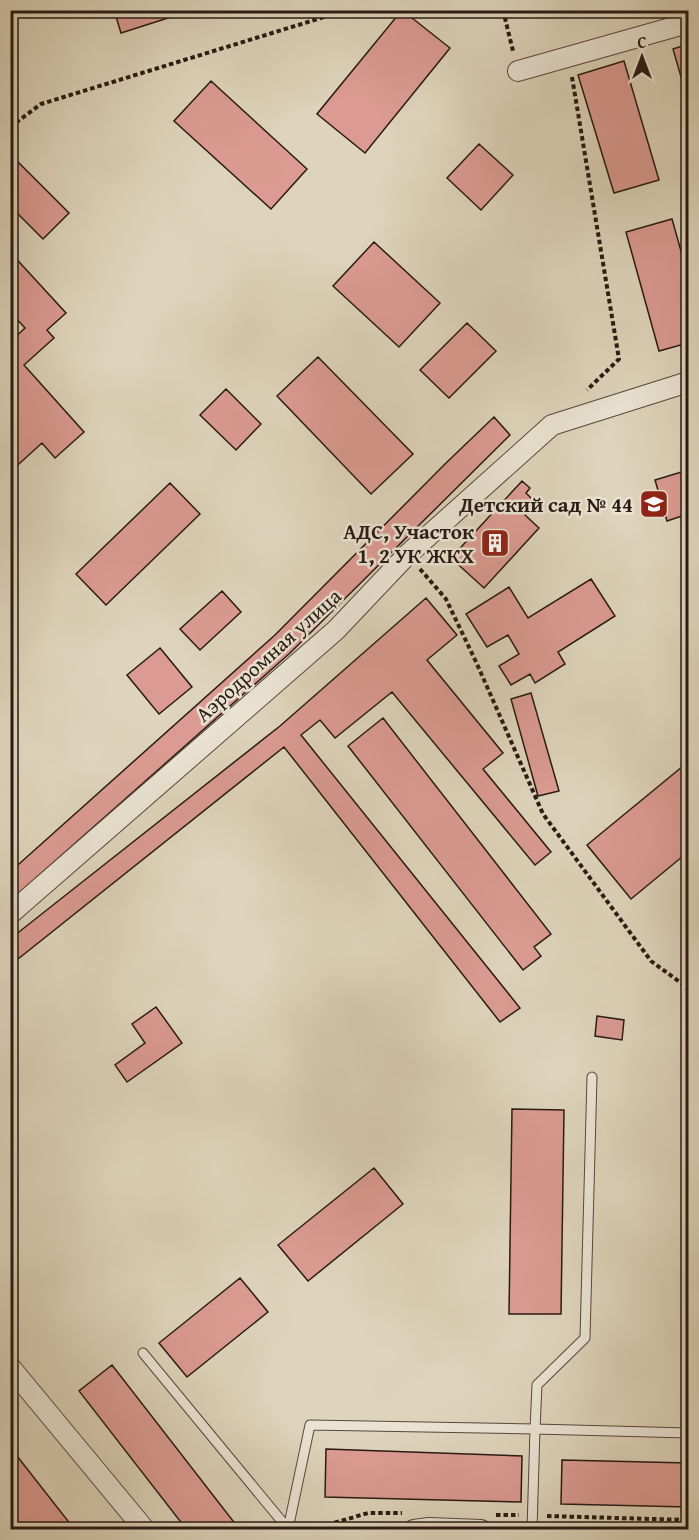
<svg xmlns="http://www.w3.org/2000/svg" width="699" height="1540" viewBox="0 0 699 1540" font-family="'Gentium Book Plus',serif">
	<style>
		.building { fill: #db9b92; stroke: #291a13; stroke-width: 1.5 }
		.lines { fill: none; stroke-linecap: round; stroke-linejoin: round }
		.lane-casing { stroke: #56483d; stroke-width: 11 }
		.street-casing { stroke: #56483d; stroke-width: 22 }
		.path { stroke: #291a13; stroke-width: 4; stroke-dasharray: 4.5 3; stroke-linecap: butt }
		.lane { stroke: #eae3d3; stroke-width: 9 }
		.street { stroke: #eae3d3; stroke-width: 20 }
		.labels { text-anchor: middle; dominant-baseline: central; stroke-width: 5; stroke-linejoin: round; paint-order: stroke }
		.poi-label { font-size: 21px; font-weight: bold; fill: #291a13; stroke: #eae3d3; text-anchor: end }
		.street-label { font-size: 21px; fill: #291a13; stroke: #eae3d3 }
	</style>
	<rect width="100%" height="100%" fill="#ded4bb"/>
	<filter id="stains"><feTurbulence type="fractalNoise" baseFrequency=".00333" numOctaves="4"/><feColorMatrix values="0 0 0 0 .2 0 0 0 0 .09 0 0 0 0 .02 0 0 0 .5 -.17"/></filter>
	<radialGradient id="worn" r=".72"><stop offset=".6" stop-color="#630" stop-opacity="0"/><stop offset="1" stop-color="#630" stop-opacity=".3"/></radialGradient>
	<path class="building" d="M114 10H193L121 33Z
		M402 10 450 48 365 153 317 114Z
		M688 44V101L673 49Z
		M624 61 659 180 614 193 578 75Z
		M211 81 307 169 271 209 174 121Z
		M479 144 513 175 481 210 447 178Z
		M11 155 69 213 43 239 10 206Z
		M672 219 688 276V343L659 351 626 232Z
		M374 242 440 303 399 347 333 286Z
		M10 252 66 313 47 330 54 338 24 365 84 432 55 458 42 443 10 472V342L25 328 10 312Z
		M467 323 496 351 449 398 420 370Z
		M318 357 413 454 371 494 277 396Z
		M226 389 261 424 236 450 200 415Z
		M494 417 510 435 290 653 10 901V872L275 635 446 463Z
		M688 470V514L667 521 655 480Z
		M522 481 530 488 526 493 536 503 525 515 539 528 484 588 451 558Z
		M170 483 200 514 106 605 76 574Z
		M591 579 615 616 558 652 565 664 535 683 530 674 511 685 499 666 519 654 508 635 487 647 466 614 509 587 528 618Z
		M222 591 241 612 200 650 180 629Z
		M426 598 457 635 427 660 503 753 483 769 551 852 535 865 392 692 335 738 320 720 301 735 520 1008 500 1022 284 747 18 959 10 950V939L280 726Z
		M160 648 192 687 159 714 127 675Z
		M531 693 559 791 538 796 511 699Z
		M383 718 551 934 534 947 541 956 523 970 348 746Z
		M688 762V852L631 899 587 845Z
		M156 1007 182 1043 127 1082 115 1065 145 1043 132 1024Z
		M597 1016 624 1020 622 1040 595 1036Z
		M512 1109 564 1110 561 1314H509Z
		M374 1168 403 1204 308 1281 278 1245Z
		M240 1278 268 1312 187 1377 159 1343Z
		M112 1365 240 1530H187L79 1391Z
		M326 1449 522 1456 521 1502 325 1497Z
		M17 1456 75 1530H18L10 1521V1461Z
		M562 1460 688 1463V1507L561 1504Z"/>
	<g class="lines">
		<g class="lane-casing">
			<path id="lane" d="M143 1353 289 1530
				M288 1529 310 1425 535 1429 537 1385 585 1338 592 1077
				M532 1530 535 1429 688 1433"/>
		</g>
		<g class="street-casing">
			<path id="street" d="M518 71 688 23
				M10 914 336 630 407 555 552 425 688 382
				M10 1367 145 1530
				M414 1530 429 1528 481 1530"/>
		</g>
		<path class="path" d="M503 10 513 51
			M572 77 619 359 587 390
			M10 127 41 104 347 10
			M420 569 446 599 477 664 543 814 651 961 688 988
			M496 1515H519
			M547 1516 688 1520
			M322 1530 327 1525 368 1513H402"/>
		<use href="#lane" class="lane"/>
		<use href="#street" class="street"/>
	</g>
	<defs>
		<g id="school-square" transform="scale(1.5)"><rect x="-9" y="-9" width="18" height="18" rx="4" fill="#8f2418" stroke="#eae3d3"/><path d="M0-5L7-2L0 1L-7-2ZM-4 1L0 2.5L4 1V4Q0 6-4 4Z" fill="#fff"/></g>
		<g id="building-square" transform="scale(1.5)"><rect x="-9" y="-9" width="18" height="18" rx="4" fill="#8f2418" stroke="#eae3d3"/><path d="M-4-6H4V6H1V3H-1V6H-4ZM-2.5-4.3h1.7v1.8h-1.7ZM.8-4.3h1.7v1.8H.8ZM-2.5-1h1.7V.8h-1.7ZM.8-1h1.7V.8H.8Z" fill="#fff"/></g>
	</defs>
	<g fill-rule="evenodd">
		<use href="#school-square" x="654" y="504"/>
		<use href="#building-square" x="495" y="543"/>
	</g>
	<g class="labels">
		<g class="poi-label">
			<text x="633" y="504">Детский сад № 44</text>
			<text x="474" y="531">АДС, Участок<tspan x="474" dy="24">1, 2 УК ЖКХ</tspan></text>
		</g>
		<g class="street-label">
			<text transform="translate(268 655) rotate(-42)">Аэродромная улица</text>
		</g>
	</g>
	<rect width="699" height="1540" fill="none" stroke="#ded4bb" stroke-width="36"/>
	<rect x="12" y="12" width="675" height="1516" fill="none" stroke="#291a13" stroke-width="3"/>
	<rect x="18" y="18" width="663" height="1504" fill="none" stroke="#291a13" stroke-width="1.5"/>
	<g transform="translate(642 57)" stroke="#eae3d3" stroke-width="4.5" paint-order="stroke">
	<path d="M0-4.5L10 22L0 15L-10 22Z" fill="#291a13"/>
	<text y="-9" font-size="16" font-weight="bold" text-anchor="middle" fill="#291a13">С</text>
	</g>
	<rect width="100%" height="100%" filter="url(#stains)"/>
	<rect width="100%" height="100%" fill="url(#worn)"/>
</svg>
